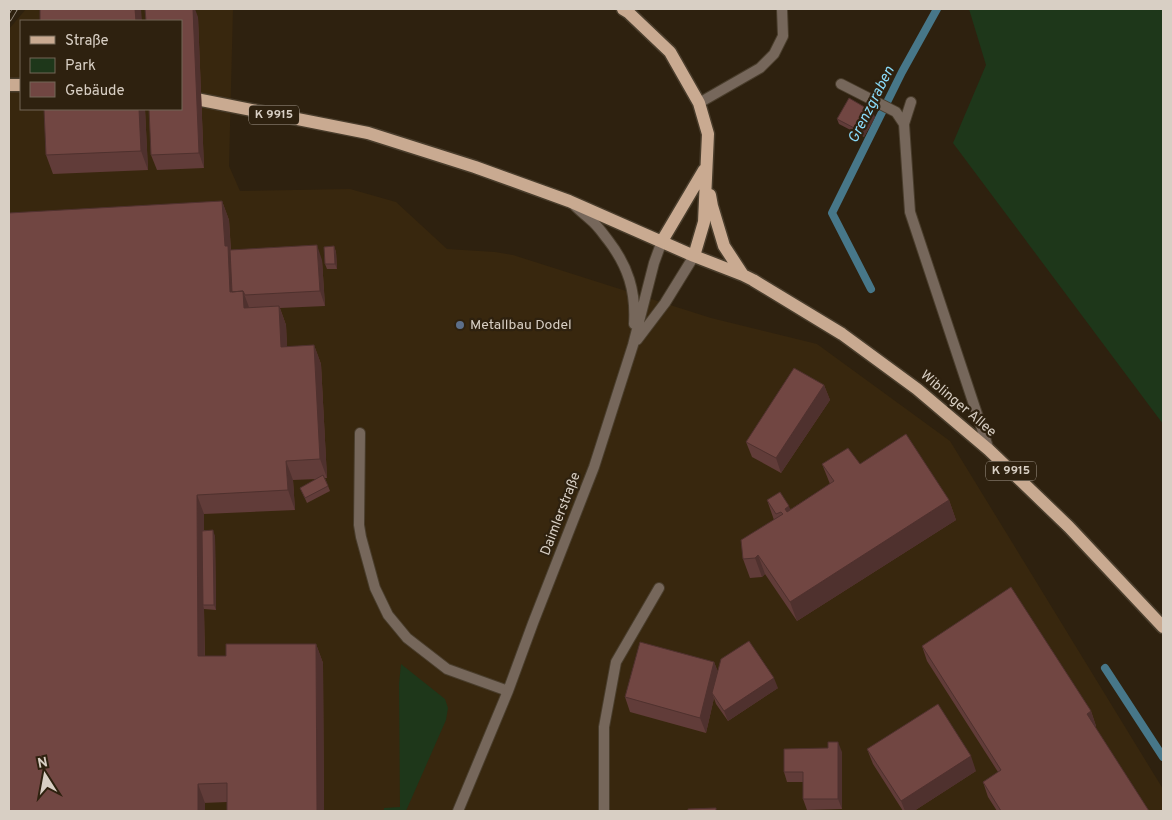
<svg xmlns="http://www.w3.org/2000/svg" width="1172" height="820" viewBox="0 0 1172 820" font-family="Overpass,sans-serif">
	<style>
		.built { fill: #38270e; fill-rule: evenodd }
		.green { fill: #1e371a }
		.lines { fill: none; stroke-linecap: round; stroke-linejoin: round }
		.stream { stroke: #477789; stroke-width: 8 }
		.service-casing { stroke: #493d2c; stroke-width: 12 }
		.minor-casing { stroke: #493d2c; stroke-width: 12 }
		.primary-casing { stroke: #493d2c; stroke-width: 15 }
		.service { stroke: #76675b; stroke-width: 10 }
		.minor { stroke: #76675b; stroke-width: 10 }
		.primary { stroke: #c9aa91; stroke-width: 12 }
		.rail-casing { stroke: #9a9083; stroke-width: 5.5 }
		.rail { stroke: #2e210f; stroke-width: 4; stroke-dasharray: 11; stroke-linecap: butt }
		.wall { fill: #613c39 }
		.shaded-wall { fill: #4f312e }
		.building { fill: #714642; stroke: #4f312e }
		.service-dot { fill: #5c6f8a; stroke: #2e210f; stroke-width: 2 }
		.labels { text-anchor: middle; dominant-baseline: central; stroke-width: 4.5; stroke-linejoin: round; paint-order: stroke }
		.shield { fill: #2e210f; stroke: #a59b8e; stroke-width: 1 }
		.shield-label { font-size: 12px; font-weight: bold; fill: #d8cfc4 }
		.poi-label { font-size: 14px; fill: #d8cfc4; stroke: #2e210f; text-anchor: start }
		.street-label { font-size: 14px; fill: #d8cfc4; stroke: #2e210f }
		.water-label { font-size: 15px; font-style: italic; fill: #89daf8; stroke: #2e210f }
	</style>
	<rect width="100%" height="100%" fill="#2e210f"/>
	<path class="built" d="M26 9H233L229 166 240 191 350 189 396 202 447 249 495 252 513 255 711 318 817 344 950 441 1163 789V811H9V29ZM21 21H181V109H21Z"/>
	<path class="green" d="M969 9H1163V424L953 143 986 65Z
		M401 664 445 699 448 708 446 720 406 811H384V808L400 807 399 684Z"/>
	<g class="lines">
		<path class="stream" d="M871 289 832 213 902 72 937 9
			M1105 668 1163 757"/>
		<g class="service-casing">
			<path id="service" d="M841 84 896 112 904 124
				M911 102 904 124 910 212 989 450
				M699 103 760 68 774 54 783 36 782 9
				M604 811V727L616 662 659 588"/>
		</g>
		<g class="minor-casing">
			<path id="minor" d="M575 206C581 212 589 218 595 224 600 229 604 235 608 240 628 266 636 291 634 324
				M637 340 665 303 694 256
				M360 433 359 525 361 537 375 588 388 615 407 638 447 669 508 691
				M458 811 508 691 533 623 594 467 633 345 654 263 662 241"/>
		</g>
		<g class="primary-casing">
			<path id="primary" d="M623 9 628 12 670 52 699 103 708 134 704 222 694 256
				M9 85H21
				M181 96 368 133 475 167 569 201 694 256 743 275 753 280 842 334 917 389 989 450 1069 527 1163 627
				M710 195 712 206 724 246 743 275
				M662 241 704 170"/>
		</g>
		<use href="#service" class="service"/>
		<use href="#minor" class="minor"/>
		<use href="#primary" class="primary"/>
		<g class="rail-casing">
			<path id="rail" d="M9 19 15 9"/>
		</g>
		<use href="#rail" class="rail"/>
	</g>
	<path class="wall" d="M198 17 204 168 157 170 151 155Z
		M145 109 148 170 53 174 46 155Z
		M875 117 864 137 839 124 837 119Z
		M222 201 229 220 231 250 322 260 325 306 280 308 286 325 287 347 314 345 321 364 327 478H325L330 491 307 503 300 488 317 479 293 480 295 510 204 514V530L215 536 216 610 204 609 205 656H226L316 644 323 663 324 811H227V802L9 811Z
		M334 246 336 252 337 269H327L325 264Z
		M824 385 830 400 781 473 752 457 746 442Z
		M822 464H860L949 500 956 520 797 621 765 574 762 577 750 578 743 559 774 520 767 500 791 509 830 484Z
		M922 646 1091 711 1096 726 1095 727 1149 811H997L988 797 983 782 998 772 927 661Z
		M714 662 718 672 778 688 728 721 716 704 714 698 706 733 630 712 625 697Z
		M867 749 976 771 914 811H903L873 764Z
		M842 752V809L807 810 803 799V782H787L784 772Z"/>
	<path class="shaded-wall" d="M135 9H141L142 21H136Z
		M193 9H195L198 17 204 168 199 153Z
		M139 109H145L148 170 141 151Z
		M873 112 875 117 864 137 862 132Z
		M222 201 229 220 231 254 237 295 230 292 225 246Z
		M317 245 322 260 325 306 320 291Z
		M334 246 336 252 337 269 335 264Z
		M243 291 250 310 244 308Z
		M279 306 286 325 288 366 281 347Z
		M314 345 321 364 327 478 320 459Z
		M824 385 830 400 781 473 776 458Z
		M286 461 293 480 295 510 288 490Z
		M197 495 204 514V605H203L204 609 205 675 198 656Z
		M949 500 956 520 797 621 790 602Z
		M789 506 796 525 785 509Z
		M213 530 215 536 216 610 214 605Z
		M758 555 765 574 762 577 755 558Z
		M316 644 323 663 324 811H317Z
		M714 662 720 677 712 693 714 698 706 733 700 718Z
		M774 678 778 688 728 721 724 711Z
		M1091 711 1096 726 1092 729 1087 714Z
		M838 742 842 752V809L838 799Z
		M971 756 976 771 914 811H905L901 801Z
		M198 784 205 803V811H198Z"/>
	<path class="building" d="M40 9H135L136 21H40Z
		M145 9H193L199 153 151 155 149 109H181V21H146Z
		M849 98 873 112 862 132 837 119Z
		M44 109H139L141 151 46 155Z
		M222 201 225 246H228L230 292 243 291 244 308 279 306 281 347 314 345 320 459 286 461 288 490 197 495 198 656H226V644H316L317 811H227V783L198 784V811H9V213Z
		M317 245 320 291 245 295 243 291 232 292 230 250Z
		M334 246 335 264H325L324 247Z
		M794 368 824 385 776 458 746 442Z
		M906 434 949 500 790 602 758 555 755 558 743 559 741 540 783 514 781 512 776 514 767 500 780 492 789 506 785 509 787 512 834 481 822 464 848 448 860 464Z
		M323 475 328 486 305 498 300 488Z
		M213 530 214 605H203L202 531Z
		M1011 587 1091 711 1087 714 1149 811H1001L983 782 1001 770 922 646Z
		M749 641 774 678 724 711 712 693 721 659Z
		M640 642 714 662 700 718 625 697Z
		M938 704 971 756 901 801 867 749Z
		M828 742H838V799H803V772H784V749L828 748Z
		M716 808V811H688V809Z"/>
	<circle class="service-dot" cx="460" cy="325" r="5"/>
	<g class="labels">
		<g class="shield">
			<rect x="249" y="105.5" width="50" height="19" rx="4"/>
			<rect x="986" y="461.5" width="50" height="19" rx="4"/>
		</g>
		<g class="shield-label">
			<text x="274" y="115">K 9915</text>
			<text x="1011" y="471">K 9915</text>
		</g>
		<g class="poi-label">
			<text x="470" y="325">Metallbau Dodel</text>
		</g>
		<g class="street-label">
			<text transform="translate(958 404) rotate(40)">Wiblinger Allee</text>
			<text transform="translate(561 514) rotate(-69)">Daimlerstraße</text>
		</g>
		<g class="water-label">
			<text transform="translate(872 105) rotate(-63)">Grenzgraben</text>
		</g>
	</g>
	<rect width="1172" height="820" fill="none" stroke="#d8cfc4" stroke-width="20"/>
	<rect x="20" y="20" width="162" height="90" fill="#2e210f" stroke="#726757"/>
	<rect x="30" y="36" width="25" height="8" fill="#c9aa91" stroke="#726757"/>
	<text x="65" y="45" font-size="15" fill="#d8cfc4">Straße</text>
	<rect x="30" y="58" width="25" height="15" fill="#1e371a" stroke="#726757"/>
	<text x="65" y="70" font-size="15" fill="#d8cfc4">Park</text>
	<rect x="30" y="82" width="25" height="15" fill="#714642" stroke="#726757"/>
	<text x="65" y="95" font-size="15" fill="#d8cfc4">Gebäude</text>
	<g transform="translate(45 775) rotate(349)" stroke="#2e210f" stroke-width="4" paint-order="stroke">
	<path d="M0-4L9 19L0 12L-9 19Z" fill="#d8cfc4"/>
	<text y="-8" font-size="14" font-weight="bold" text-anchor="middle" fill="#d8cfc4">N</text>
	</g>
</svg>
